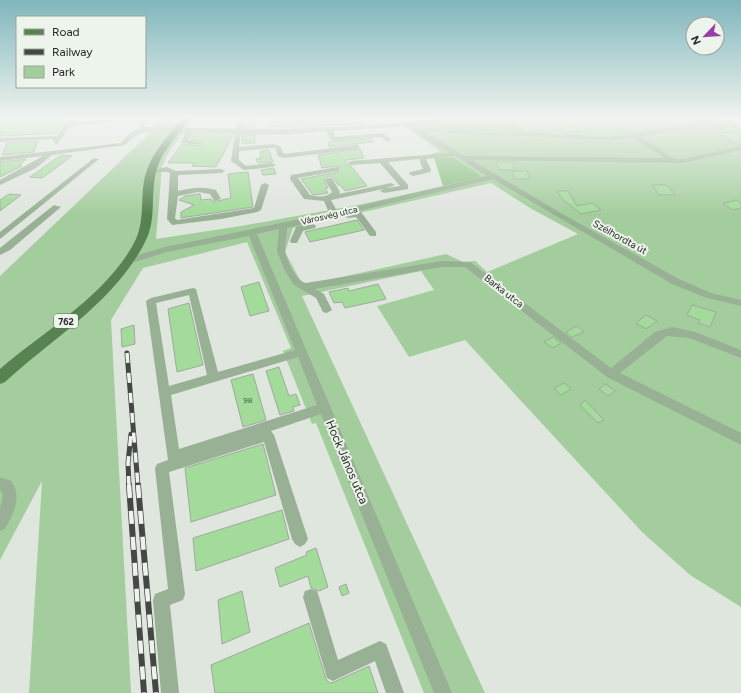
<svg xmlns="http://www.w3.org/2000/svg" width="741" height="693" viewBox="0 0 741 693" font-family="Figtree,sans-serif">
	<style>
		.green { fill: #a4cd9d; fill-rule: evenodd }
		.forest { fill: #88bf7f }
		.building { fill: #a2db9a; stroke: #a1a7a0 }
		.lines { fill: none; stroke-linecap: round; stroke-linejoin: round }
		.minor { fill: #98b094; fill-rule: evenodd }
		.major { fill: #578351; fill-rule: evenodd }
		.rail-far1-casing { stroke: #444744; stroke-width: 5 }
		.rail-casing { stroke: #444744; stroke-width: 6 }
		.rail-far1 { stroke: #edf4eb; stroke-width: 3.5; stroke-dasharray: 10; stroke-linecap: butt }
		.rail { stroke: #edf4eb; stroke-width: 4.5; stroke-dasharray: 13; stroke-linecap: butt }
		.labels { text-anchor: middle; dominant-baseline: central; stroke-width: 4; stroke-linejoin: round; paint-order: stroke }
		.number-label { font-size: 8px; fill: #445542 }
		.far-street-label { font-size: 9px; fill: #252825; stroke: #edf4eb }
		.shield { fill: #edf4eb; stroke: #616560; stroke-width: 1 }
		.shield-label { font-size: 9px; font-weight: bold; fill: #252825 }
		.street-label { font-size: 10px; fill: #252825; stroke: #edf4eb }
		.near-street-label { font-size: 12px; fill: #252825; stroke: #edf4eb }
	</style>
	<rect width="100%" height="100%" fill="#dfe6de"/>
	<path class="green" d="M160 118H193L186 128 273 129 339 127 431 120 430 118H688C700 126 701 120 712 123 722 126 730 128 741 128V607L690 575 642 532 465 340 409 357 377 306 434 290 421 271 302 296 485 693H424L316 423 312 424 283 351 291 348 247 242 143 268 111 320 131 693H29L42 481 0 560V276L149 134ZM420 123H486L482 132 423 127ZM395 125 407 128 440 151 432 154 434 158 453 157 483 177 363 204 241 226 156 239 162 167 169 152 182 135H287ZM491 183 530 208 578 234 487 272 475 261 463 262 446 254 310 284 303 283 300 280 285 252 293 228Z"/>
	<path class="forest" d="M688 118C701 118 733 117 741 128 730 128 722 126 712 123 701 120 700 126 688 118Z
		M509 121 523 128 526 133 482 132 423 127 420 123 421 122Z
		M453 157 483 177 443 186 434 158Z"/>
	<path class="building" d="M0 118H67L57 133 0 136Z
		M245 118H256L255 128H244Z
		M270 118H359L363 124 270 127Z
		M569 123 579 131 566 133 556 125Z
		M741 132V145H738L716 133Z
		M243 135H255V143L242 144Z
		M193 136H233L216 167 192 166 194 163H168L182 144 199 146 203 144 201 141 190 139Z
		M371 139 373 142 329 147 328 142Z
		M38 141 34 152 2 155 7 143Z
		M360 149 364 158 346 160V164L351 166 367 186 345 191 340 185H338L333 177 329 176 324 180 328 188H325L328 193 316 195 312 194 301 179 339 172 338 166 322 168 318 155Z
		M269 150 273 162 258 163 256 159 261 158 260 151Z
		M61 155 72 156 42 178 30 177Z
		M26 159 19 166H22L0 177V162Z
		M496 162H513L515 170H500Z
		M274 168 276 174 263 175 261 170Z
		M512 171H527L530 179H515Z
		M248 172 253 207 181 218V212L194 205 179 200 185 196 198 194H200L201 200 211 199 213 202 231 198 228 174Z
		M652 185H666L676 195H659Z
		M557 191H568L577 206 592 203 601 210 581 214 561 198Z
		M9 194 21 195 0 211V200Z
		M736 200 741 203V208L733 210 723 204Z
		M357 220 364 230 310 242 305 232Z
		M259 282 269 311 250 316 241 287Z
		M378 284 386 299 345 308 342 302 334 303 329 292 348 288 349 291Z
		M189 303 203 365 177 372 168 309Z
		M692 305 716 312 710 327 698 323 700 320 687 315Z
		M646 315 657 321 646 329 636 323Z
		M134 325 135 344 122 347 121 329Z
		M577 326 584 332 572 337 566 332Z
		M553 337 561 343 553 348 544 342Z
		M279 367 289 396 296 394 300 405 293 407 294 411 280 415 266 371Z
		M253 374 266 420 243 427 231 380Z
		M564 383 571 389 561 395 554 388Z
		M606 384 615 391 608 396 599 389Z
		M585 400 604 420 598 423 580 405Z
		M263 444 276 495 191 522 185 468Z
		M282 510 289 539 196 571 193 538Z
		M316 548 328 587 319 591 311 588 308 576 280 587 275 568 307 555 306 552Z
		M346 584 349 593 342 596 339 587Z
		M242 591 250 632 222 644 218 600Z
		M309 623 326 679 330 683 334 682 369 666 378 693H215L211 665Z"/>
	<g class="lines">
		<path class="minor" d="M69 118H75L73 122 118 118 113 122 70 126 58 143 56 144 52 139 0 142V138L57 136Z
			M144 118H150L144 125 146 127 236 129 238 118H244L242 129 283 130 409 123 423 119 518 118 515 120 489 123H423L415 125 419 127 482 132 545 133 610 137 681 126H722V128L720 129 681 130 640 136 674 159H683L741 146V150L683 163 471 160 566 216 679 279 711 293 741 300V306L704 297 672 284 493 179 287 228C287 235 285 242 285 250 286 260 296 281 306 283L442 261 470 262 611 368 655 332 672 327 695 332 741 350V358L689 338 667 336 620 373 741 433V445L607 377 465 267H442L315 289 324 294 332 310 327 313 323 312 316 298 294 285 284 269 277 251 279 229 257 234 452 693H434L321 414 271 431 274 435 308 539 305 544 300 547 295 544 292 539 264 442 169 472 185 594 183 600 170 605 179 693H161L153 600 155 594 168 589 155 468 157 464 168 460 146 301 151 298 193 288 196 289 218 372 295 350 249 236 167 252 129 264 124 261 126 259 165 247 329 213 324 201 304 199 290 179 291 175 338 167V171L298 178 310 195C319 197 325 198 332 192L325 180 329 178H332L340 192 339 194 391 183 395 185 386 188 400 186 380 163 351 165 347 163 351 161 450 153 405 126 333 131 335 137 383 133 391 140 388 142 381 137 334 141 330 139 326 131 283 134 241 133 239 147 273 144 280 146 284 154 357 145 360 147 357 149 284 158 278 156 275 148H273L239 151V160L246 166 272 163 276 165 272 167 244 170 231 161 235 133 193 132 188 140 201 142 202 143 199 145 182 143 181 142 186 132C161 131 143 125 125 145L52 155 36 168 0 185V180L43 156 0 161V157L121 143 129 134 140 128 138 125ZM425 131C465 135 505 135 545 137 576 138 602 142 633 137L664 158 464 156ZM455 156 487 176 337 211 331 200 383 189 380 191 384 193 408 189V185L388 162 419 159 423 169 410 172 409 174 413 176 430 172 431 170 426 159ZM189 295 207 375 169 386 156 303ZM298 357 317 405 179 449 171 395Z
			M94 158 99 159 0 239V232Z
			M167 167 176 171 221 169 225 171 221 173 178 175V191C191 188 202 186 216 190L221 199 214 201 210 194 198 192 178 196 175 218 177 220 254 208 261 185 265 183 269 185 261 210 257 212 221 219 172 225 167 219 170 173C163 169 155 176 148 171Z
			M54 205 61 207 10 250 0 255V248Z
			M358 212H361L376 232V236H370L356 217 348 218 344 216Z
			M312 223 316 226 315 228 303 231 297 243H291L290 241 296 227Z
			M0 477 11 481C23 497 13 514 5 529L0 531V508L3 495 0 490Z
			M311 589 317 591 319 597 338 660 380 641 386 644 404 693H386L375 661 333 681 327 678 303 597 305 591Z"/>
		<path class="major" d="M183 118H191C177 137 159 153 155 177 151 198 156 220 146 240 117 300 53 338 5 382L0 384V369C44 331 110 293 136 239 145 219 140 197 145 176 151 154 168 135 183 118Z"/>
		<g class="rail-far1-casing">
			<path id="rail-far1" d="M127 353 138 486
				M129 486 128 463 131 434"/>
		</g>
		<g class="rail-casing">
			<path id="rail" d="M129 485 144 693
				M138 485 156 693"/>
		</g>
		<use href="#rail-far1" class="rail-far1"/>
		<use href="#rail" class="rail"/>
	</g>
	<linearGradient id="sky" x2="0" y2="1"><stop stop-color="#7fb6bc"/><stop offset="0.55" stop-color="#f1f4f0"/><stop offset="1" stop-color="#f1f4f0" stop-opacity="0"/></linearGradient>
	<rect width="741" height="215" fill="url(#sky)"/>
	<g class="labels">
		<g class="number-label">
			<text x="248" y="400">98</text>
		</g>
		<g class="far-street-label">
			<text transform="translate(329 215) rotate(-13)">Városvég utca</text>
		</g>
		<rect class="shield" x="54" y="314" width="24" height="14" rx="3"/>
		<g class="shield-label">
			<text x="66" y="321">762</text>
		</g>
		<g class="street-label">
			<text transform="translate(620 237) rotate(29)">Szélhordta út</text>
			<text transform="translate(504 291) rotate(38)">Barka utca</text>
		</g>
		<g class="near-street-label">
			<text transform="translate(347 462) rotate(67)">Hock János utca</text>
		</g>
	</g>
	<rect x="16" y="16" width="130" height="72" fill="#edf4eb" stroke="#9da29c"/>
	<rect x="24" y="29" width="20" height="6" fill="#578351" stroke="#9da29c"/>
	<text x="52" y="36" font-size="12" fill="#252825">Road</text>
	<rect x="24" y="49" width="20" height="6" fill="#444744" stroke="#9da29c"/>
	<text x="52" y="56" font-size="12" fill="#252825">Railway</text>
	<rect x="24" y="66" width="20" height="12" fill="#a4cd9d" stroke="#9da29c"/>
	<text x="52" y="76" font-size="12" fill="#252825">Park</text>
	<g transform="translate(705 36) rotate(245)"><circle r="19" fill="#edf4eb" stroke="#9da29c"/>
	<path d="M0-3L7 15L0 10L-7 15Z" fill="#993ea9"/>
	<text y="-6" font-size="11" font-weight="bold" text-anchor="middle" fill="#252825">N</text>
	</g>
</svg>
